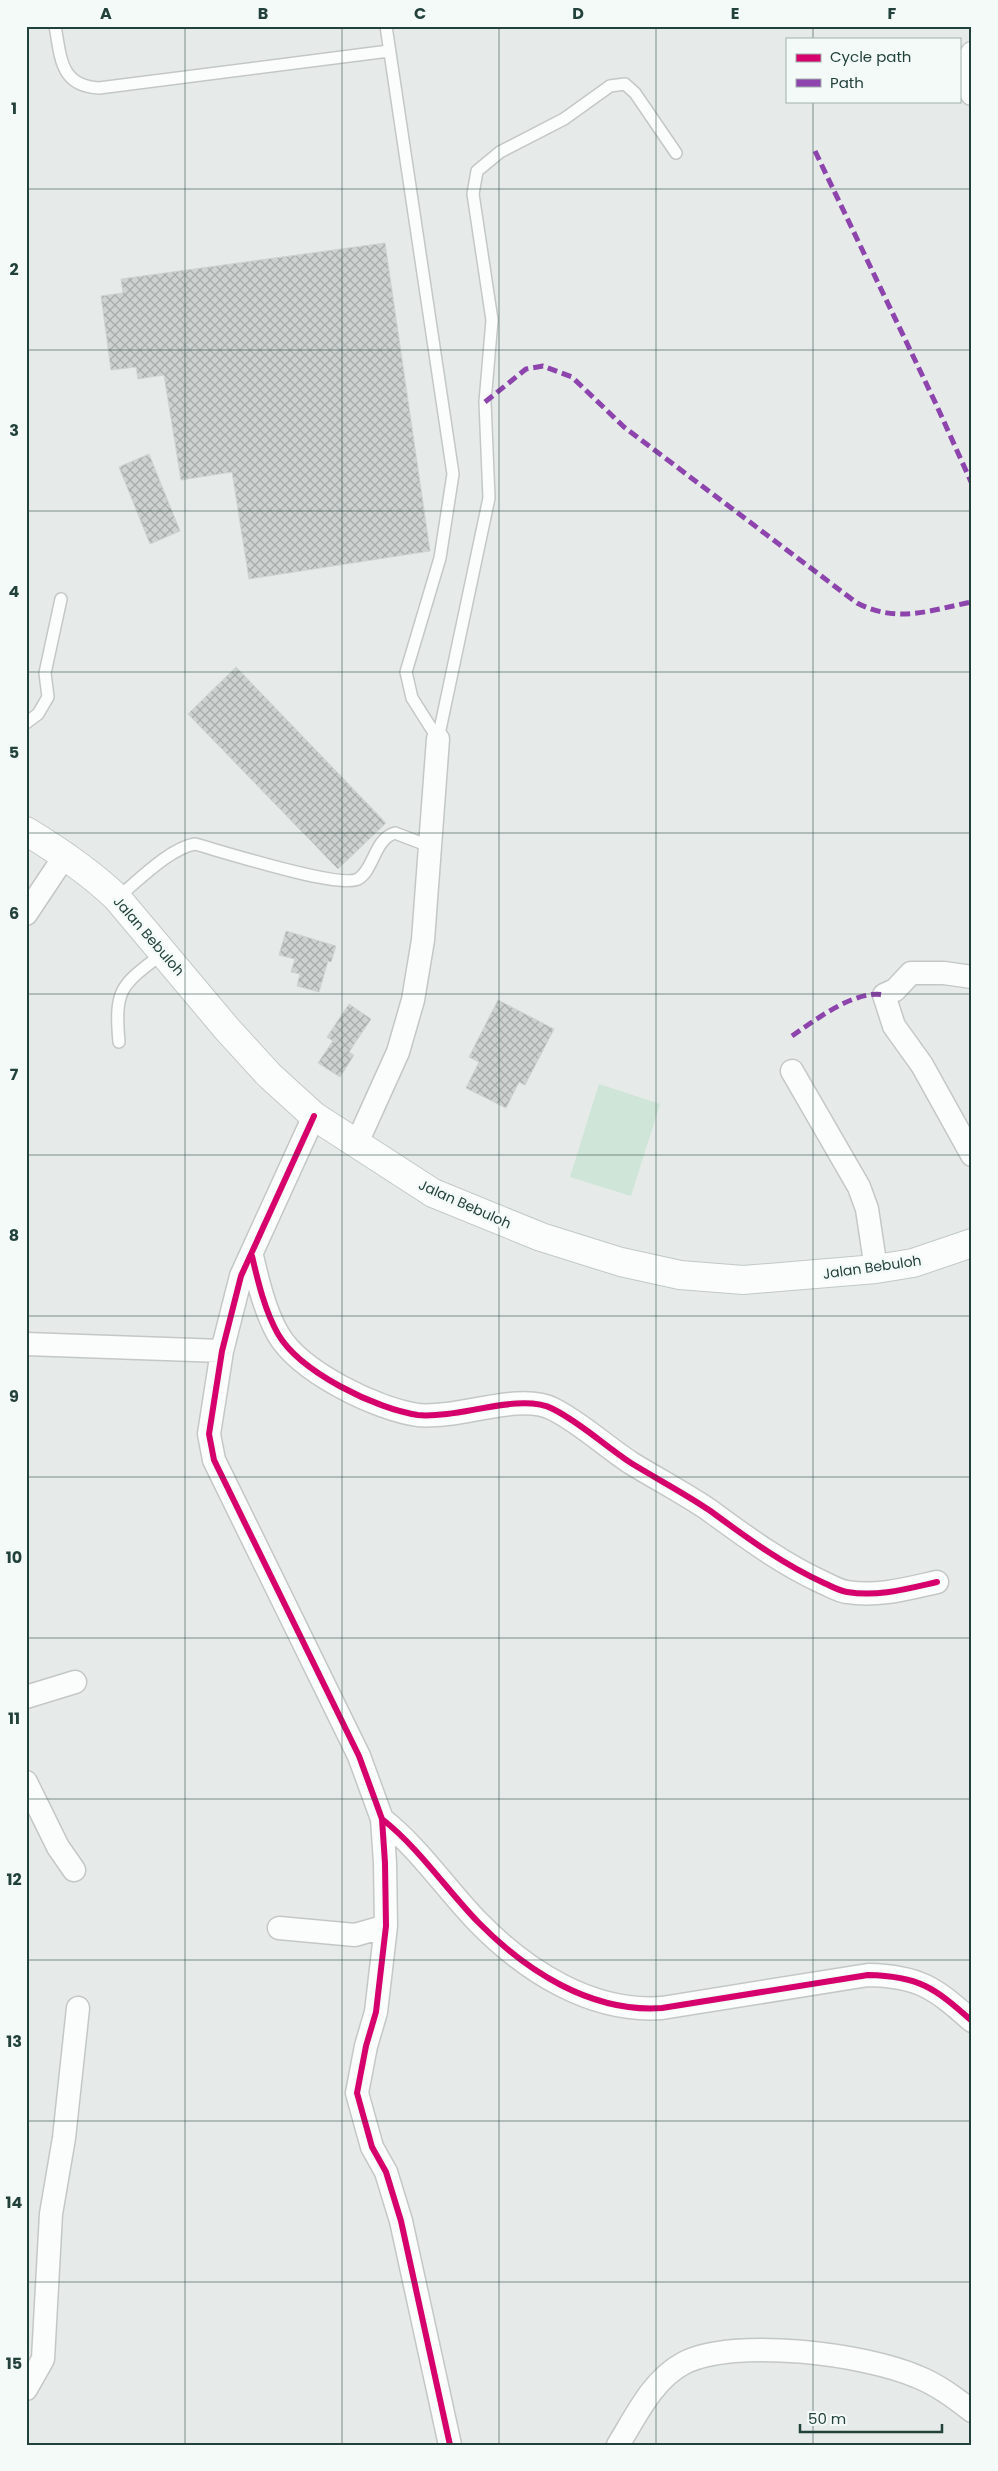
<svg xmlns="http://www.w3.org/2000/svg" width="998" height="2471" viewBox="0 0 998 2471" font-family="Poppins,sans-serif">
	<style>
		.green { fill: #cee5d7 }
		.building { fill: url(#building-cross-hatch); stroke: #ced4d2 }
		.lines { fill: none; stroke-linecap: round; stroke-linejoin: round }
		.lane-casing { stroke: #c3c8c6; stroke-width: 14 }
		.street-casing { stroke: #c3c8c6; stroke-width: 25 }
		.secondary-casing { stroke: #c1c9c6; stroke-width: 30 }
		.lane { stroke: #fbfcfc; stroke-width: 11 }
		.street { stroke: #fbfcfc; stroke-width: 22 }
		.secondary { stroke: #fbfcfc; stroke-width: 28 }
		.quiet { stroke: #8e44ad; stroke-width: 5; stroke-dasharray: 10 5; stroke-linecap: butt }
		.cycleway-casing { stroke: #f4faf8; stroke-width: 9 }
		.cycleway { stroke: #d6006c; stroke-width: 6 }
		.grid { fill: none; stroke: #22413b; stroke-width: 1; stroke-opacity: 0.55 }
		.labels { text-anchor: middle; dominant-baseline: central; stroke-width: 5; stroke-linejoin: round; paint-order: stroke }
		.street-label { font-size: 14px; fill: #22413b; stroke: #f4faf8 }
		.neatline { fill: none; stroke: #22413b; stroke-width: 2 }
		.grid-label { font-size: 16px; text-anchor: middle; font-weight: bold; fill: #22413b }
	</style>
	<defs>
		<pattern id="building-cross-hatch" width="8" height="8" patternUnits="userSpaceOnUse" patternTransform="scale(1.25)"><rect width="8" height="8" fill="#cdd2d0"/><path d="M0 0l8 8M0 8l8-8" fill="none" stroke="#a6acaa"/></pattern>
	</defs>
	<rect width="100%" height="100%" fill="#e6ebe9"/>
	<path class="green" d="M599 1084 660 1104 631 1196 570 1177Z"/>
	<path class="building" d="M385 243 430 551 249 579 232 472 181 480 164 375 138 379 136 367 111 370 101 296 123 293 121 279Z
		M149 454 180 531 150 544 119 467Z
		M236 667 386 823 338 869 188 714Z
		M286 931 336 946 331 962 328 961 319 992 297 986 300 974 291 972 295 959 279 955Z
		M498 1000 554 1029 525 1085 519 1082 506 1108 466 1088 479 1062 469 1057Z
		M349 1004 371 1019 349 1052 354 1055 340 1077 318 1063 333 1041 327 1037Z"/>
	<g class="lines">
		<g class="lane-casing">
			<path id="lane" d="M55 26C61 58 60 86 99 88L389 51
				M386 26 453 474 440 558 406 672 412 698 438 739
				M26 723 38 714 48 697 45 673 61 599
				M438 739 489 498 485 402 492 320 473 194 477 171 500 152 564 119 610 86 625 84 635 93 676 153
				M117 898C138 881 170 848 195 844 221 851 339 889 358 879 374 870 374 839 395 833L429 846
				M119 1042C114 987 122 985 163 953"/>
		</g>
		<g class="street-casing">
			<path id="street" d="M972 53C964 69 963 78 972 94
				M26 914 66 854
				M972 977 944 973H911L895 990 884 995 894 1026 922 1065 972 1155
				M792 1071 859 1187 867 1209 876 1269
				M314 1116 241 1276 222 1351 209 1434 214 1460 359 1756 382 1819 385 1863 386 1926 376 2012 366 2046 357 2093 372 2147 386 2172 401 2221 450 2445
				M356 1145 398 1052 413 1000 423 940 438 739
				M252 1256C258 1282 265 1311 278 1334 300 1372 376 1409 418 1415 427 1416 438 1415 447 1414 477 1411 526 1395 553 1409 581 1423 605 1446 631 1463 657 1479 684 1493 709 1510 746 1537 782 1564 824 1583 831 1586 839 1591 847 1592 878 1597 906 1589 937 1582
				M26 1344 222 1351
				M26 1697 75 1682
				M26 1782 58 1847 74 1870
				M382 1819C419 1848 446 1889 478 1922 526 1971 591 2013 662 2008L868 1975C919 1976 935 1988 972 2021
				M279 1928 355 1935 386 1926
				M26 2389 43 2359 51 2214 64 2138 78 2008
				M618 2445C636 2416 653 2379 684 2363 735 2337 866 2354 918 2377 938 2385 955 2398 972 2411"/>
		</g>
		<g class="secondary-casing">
			<path id="secondary" d="M26 831C59 851 89 871 117 898L227 1029 269 1075 314 1116 433 1193 541 1237 621 1262 680 1275 743 1280 876 1269 913 1263 972 1243"/>
		</g>
		<use href="#lane" class="lane"/>
		<use href="#street" class="street"/>
		<use href="#secondary" class="secondary"/>
		<path class="quiet" d="M815 151 936 404 972 484
			M485 402 526 369 543 366 572 377 624 427 857 603C898 624 930 610 972 602
			M792 1036C815 1020 856 989 884 995"/>
		<g class="cycleway-casing">
			<path id="cycleway" d="M314 1116 241 1276 222 1351 209 1434 214 1460 359 1756 382 1819 385 1863 386 1926 376 2012 366 2046 357 2093 372 2147 386 2172 401 2221 450 2445
				M252 1256C258 1282 265 1311 278 1334 300 1372 376 1409 418 1415 427 1416 438 1415 447 1414 477 1411 526 1395 553 1409 581 1423 605 1446 631 1463 657 1479 684 1493 709 1510 746 1537 782 1564 824 1583 831 1586 839 1591 847 1592 878 1597 906 1589 937 1582
				M382 1819C419 1848 446 1889 478 1922 526 1971 591 2013 662 2008L868 1975C919 1976 935 1988 972 2021"/>
		</g>
		<use href="#cycleway" class="cycleway"/>
	</g>
	<path class="grid" d="M185 26V2445M342 26V2445M499 26V2445M656 26V2445M813 26V39M813 101V2445M26 189H972M26 350H972M26 511H972M26 672H972M26 833H972M26 994H972M26 1155H972M26 1316H972M26 1477H972M26 1638H972M26 1799H972M26 1960H972M26 2121H972M26 2282H972"/>
	<g class="labels">
		<g class="street-label">
			<text transform="translate(149 936) rotate(49)">Jalan Bebuloh</text>
			<text transform="translate(465 1204) rotate(24)">Jalan Bebuloh</text>
			<text transform="translate(872 1267) rotate(-8)">Jalan Bebuloh</text>
		</g>
	</g>
	<rect width="998" height="2471" fill="none" stroke="#f4faf8" stroke-width="55"/>
	<rect x="786" y="38" width="175" height="65" fill="#f4faf8" stroke="#a0b0ac"/>
	<rect x="796" y="54" width="25" height="8" fill="#d6006c" stroke="#a0b0ac"/>
	<text x="830" y="62" font-size="15" fill="#22413b">Cycle path</text>
	<rect x="796" y="79" width="25" height="8" fill="#8e44ad" stroke="#a0b0ac"/>
	<text x="830" y="88" font-size="15" fill="#22413b">Path</text>
	<path d="M800 2424v8h142v-8" fill="none" stroke="#22413b" stroke-width="2.5"/>
	<text x="808" y="2424" font-size="15" fill="#22413b" stroke="#f4faf8" stroke-width="4" paint-order="stroke">50 m</text>
	<rect x="28" y="28" width="942" height="2416" class="neatline"/>
	<g class="grid-label">
		<text x="106" y="19">A</text>
		<text x="263" y="19">B</text>
		<text x="420" y="19">C</text>
		<text x="578" y="19">D</text>
		<text x="735" y="19">E</text>
		<text x="892" y="19">F</text>
		<text x="14" y="114">1</text>
		<text x="14" y="275">2</text>
		<text x="14" y="436">3</text>
		<text x="14" y="597">4</text>
		<text x="14" y="758">5</text>
		<text x="14" y="919">6</text>
		<text x="14" y="1080">7</text>
		<text x="14" y="1241">8</text>
		<text x="14" y="1402">9</text>
		<text x="14" y="1563">10</text>
		<text x="14" y="1724">11</text>
		<text x="14" y="1885">12</text>
		<text x="14" y="2047">13</text>
		<text x="14" y="2208">14</text>
		<text x="14" y="2369">15</text>
	</g>
</svg>
